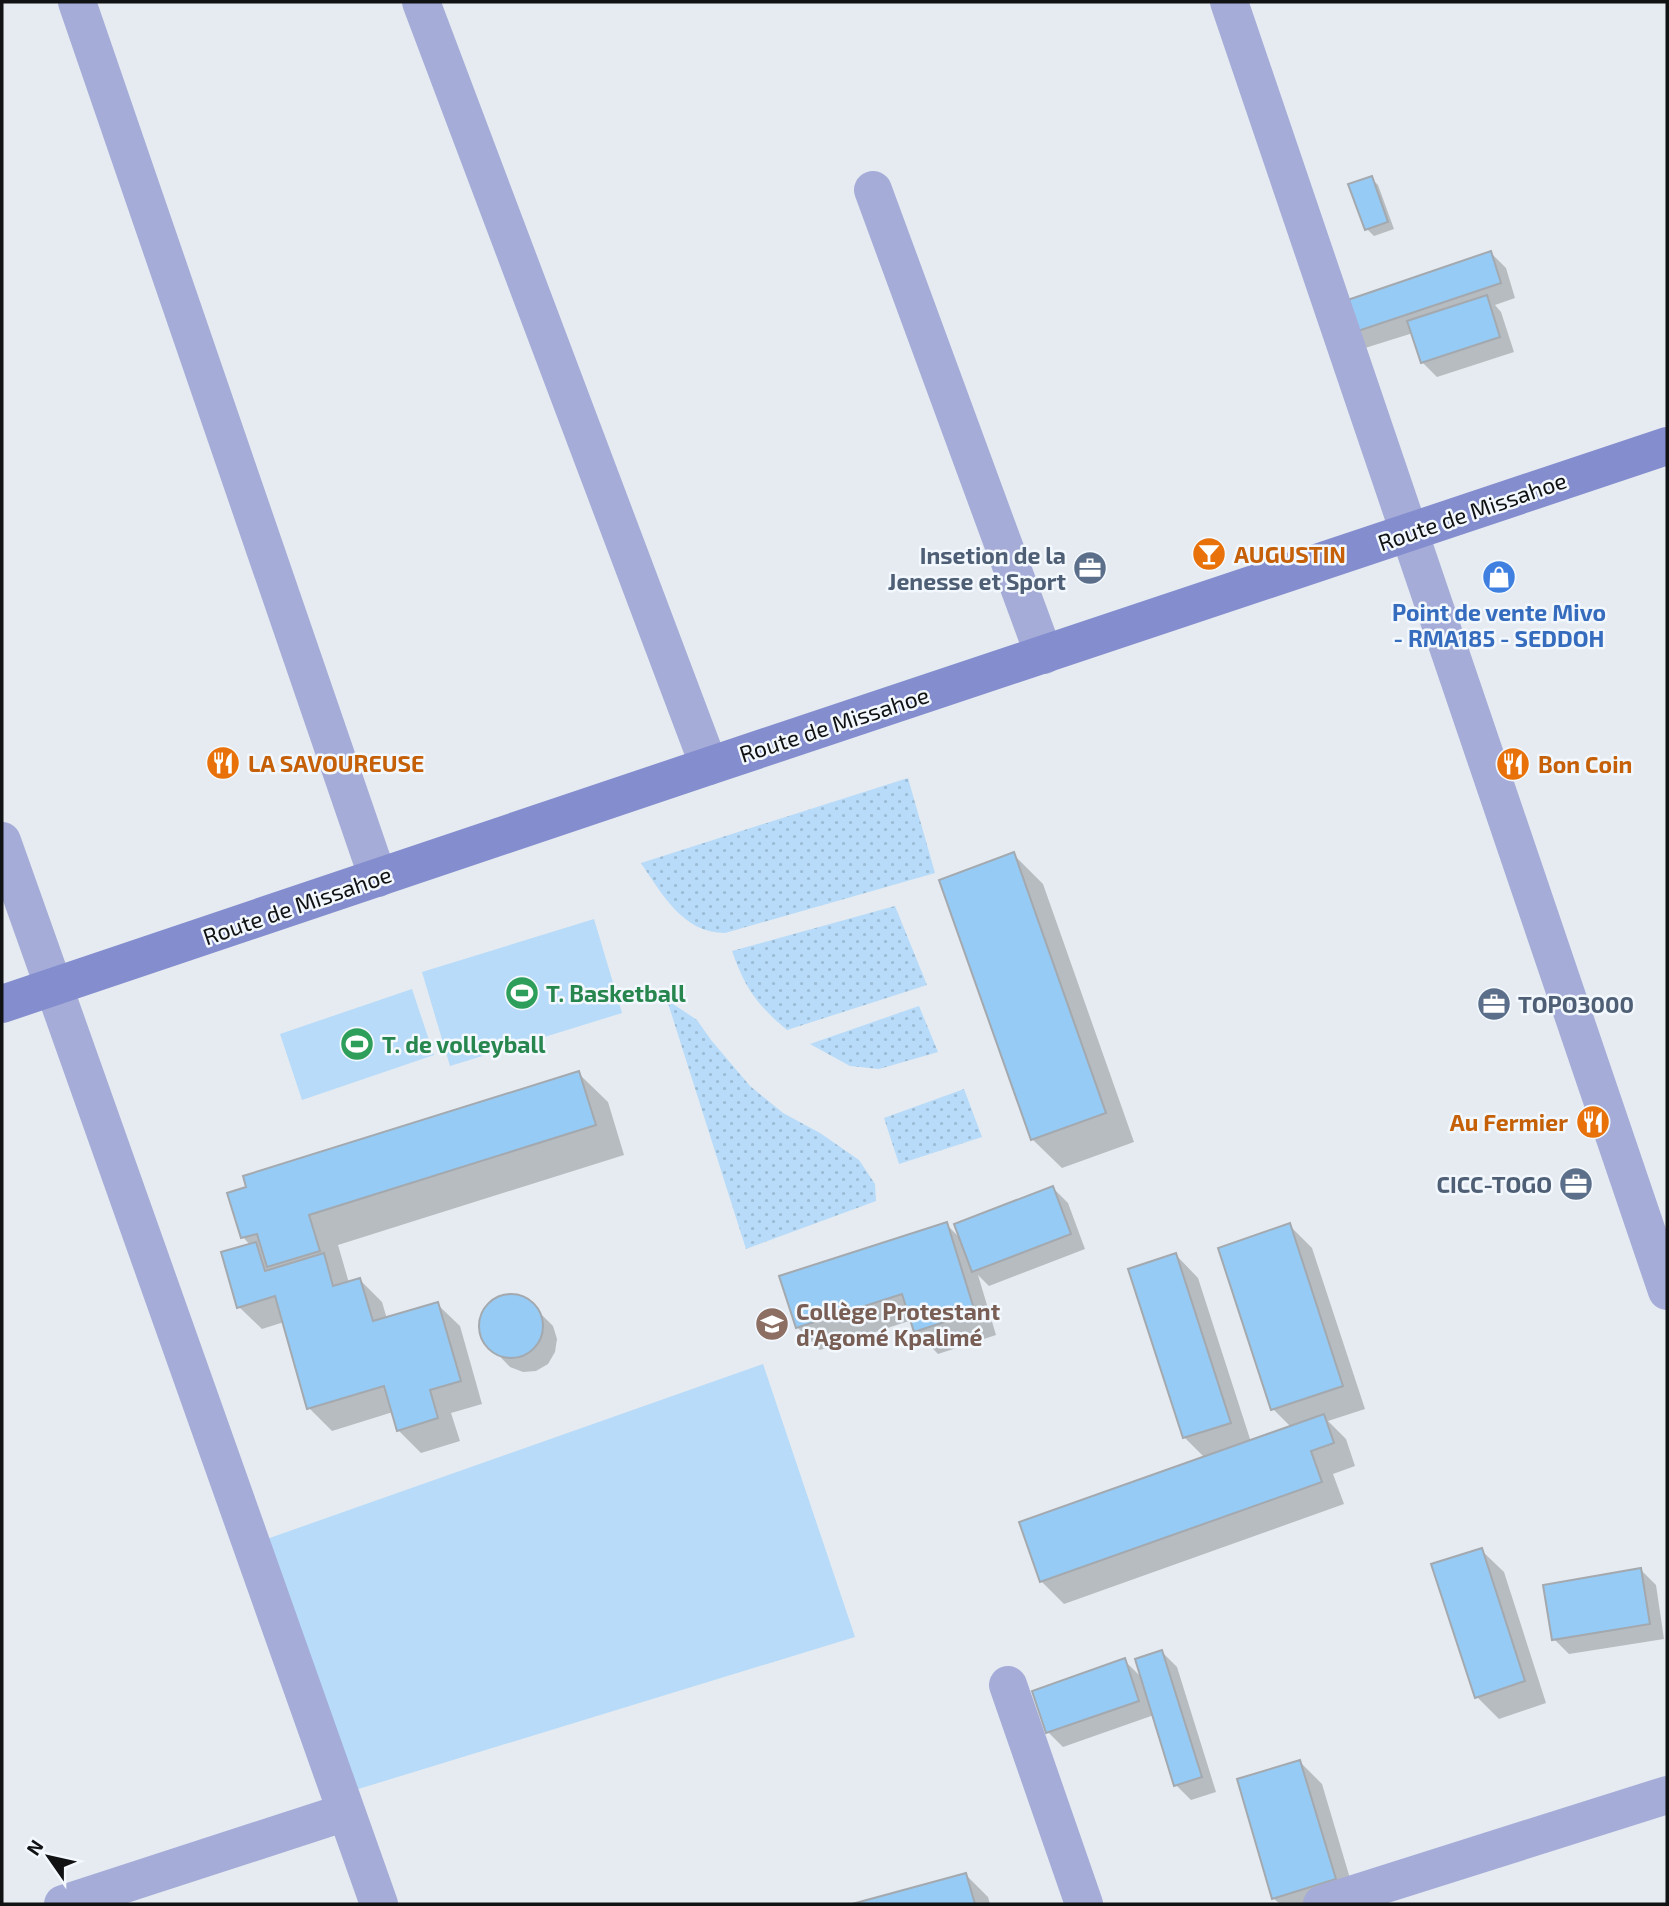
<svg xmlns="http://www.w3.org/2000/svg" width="1669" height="1906" viewBox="0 0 1669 1906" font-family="'Exo 2',sans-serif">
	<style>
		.grass { fill: url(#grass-dots) }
		.pitch { fill: #b7dbf9 }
		.shadow { fill: #0003 }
		.building { fill: #96cbf5; stroke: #a3a9ae; stroke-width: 2 }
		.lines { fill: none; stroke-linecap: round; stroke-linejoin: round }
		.street { stroke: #a5acd8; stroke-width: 38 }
		.secondary { stroke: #848dce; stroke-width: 38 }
		.labels { text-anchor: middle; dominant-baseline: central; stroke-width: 5; stroke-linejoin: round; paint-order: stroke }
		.street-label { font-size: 23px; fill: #101213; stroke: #f2f8fd }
		.food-label { font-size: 23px; font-weight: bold; fill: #c56008; stroke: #f2f8fd; text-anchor: start }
		.service-label { font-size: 23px; font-weight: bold; fill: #4e5e75; stroke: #f2f8fd; text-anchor: end }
		.shop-label { font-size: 23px; font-weight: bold; fill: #366cbe; stroke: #f2f8fd }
		.leisure-label { font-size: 23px; font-weight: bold; fill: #27864d; stroke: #f2f8fd; text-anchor: start }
		.education-label { font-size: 23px; font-weight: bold; fill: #785e54; stroke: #f2f8fd; text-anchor: start }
	</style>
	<defs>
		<pattern id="grass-dots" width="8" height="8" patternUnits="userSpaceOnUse" patternTransform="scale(1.75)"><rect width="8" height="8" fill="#b7dbf9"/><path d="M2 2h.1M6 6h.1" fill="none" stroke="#9cbbd5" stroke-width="1.8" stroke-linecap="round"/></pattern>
	</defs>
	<rect width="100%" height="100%" fill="#e5ebf0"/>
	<path class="grass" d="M908 778 935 873 725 933C683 933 662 894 641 863Z
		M895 906 927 985 787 1030C757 1005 745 988 732 951Z
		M667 1000 697 1020 711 1040 750 1086 783 1113 820 1133 859 1160 875 1184 876 1201 746 1249Z
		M919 1006 938 1052 879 1069 850 1066 810 1044Z
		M964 1089 982 1137 899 1164 884 1118Z"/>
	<path class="pitch" d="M594 919 622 1013 450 1066 422 972Z
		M412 989 434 1055 302 1100 280 1034Z
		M763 1364 855 1637 342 1794 264 1540Z"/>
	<path class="shadow" d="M1371 178 1378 185 1394 229 1374 236 1367 229Z
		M1491 253 1506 268 1515 298 1495 305 1501 312 1514 352 1437 377 1422 362 1413 333 1365 348 1350 333Z
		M1013 854 1043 884 1134 1142 1062 1168 1032 1139Z
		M578 1073 608 1102 624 1155 338 1245 349 1283 360 1280 382 1302 387 1319 437 1304 460 1326 482 1404 451 1413 460 1441 421 1453 398 1430 393 1412 332 1431 309 1408 284 1322 262 1329 239 1307 250 1245 243 1237Z
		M1053 1188 1068 1203 1085 1249 989 1286 978 1275 996 1335 938 1354 916 1331 912 1320 820 1350 797 1327 946 1224 962 1240Z
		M1289 1225 1312 1248 1365 1409 1328 1421 1346 1439 1355 1466 1333 1474 1344 1504 1064 1604 1041 1581 1205 1458 1185 1438 1130 1270 1176 1255 1198 1278 1251 1442 1291 1427 1273 1409Z
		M501 1296H515L527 1300 553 1326 557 1339 555 1352 548 1364 536 1371 523 1372 510 1367 485 1341 480 1329 482 1316 490 1304Z
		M1481 1550 1504 1572 1546 1703 1499 1719 1477 1697Z
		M1641 1570 1656 1585 1664 1639 1569 1654 1554 1639Z
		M1162 1652 1177 1667 1216 1792 1191 1800 1176 1785 1154 1715 1063 1747 1048 1732 1124 1660 1143 1679Z
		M1300 1762 1322 1784 1357 1902 1350 1904H1280L1273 1898Z
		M966 1875 988 1897 990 1904H858Z"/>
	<path class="building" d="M1372 176 1388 222 1365 230 1348 184Z
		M1491 251 1501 283 1349 334 1339 303Z
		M1487 295 1500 337 1421 363 1407 321Z
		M1014 852 1106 1113 1031 1140 939 880Z
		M579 1071 596 1125 309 1215 320 1251 267 1267 257 1234 241 1238 227 1193 246 1187 243 1176Z
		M1053 1186 1071 1234 972 1272 954 1224Z
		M947 1222 975 1312 914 1332 902 1294 796 1328 779 1276Z
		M1290 1223 1343 1386 1271 1410 1218 1248Z
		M256 1242 265 1271 324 1253 333 1286 360 1278 373 1321 438 1302 461 1381 430 1390 438 1418 397 1431 384 1386 307 1409 275 1296 237 1308 221 1252Z
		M1176 1253 1231 1423 1183 1438 1128 1269Z
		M479 1326a32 32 0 1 1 64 0a32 32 0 1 1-64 0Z
		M1324 1414 1334 1443 1311 1451 1322 1482 1040 1582 1019 1522Z
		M1482 1548 1525 1681 1475 1698 1431 1564Z
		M1641 1568 1650 1624 1552 1640 1543 1585Z
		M1162 1650 1202 1777 1174 1786 1135 1659Z
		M1125 1658 1139 1701 1046 1733 1032 1691Z
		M1300 1760 1336 1879 1272 1899 1237 1779Z
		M966 1873 975 1904H852Z"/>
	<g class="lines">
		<path class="street" d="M77 2 378 878
			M421 2 709 766
			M1229 2 1667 1291
			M873 190 1044 655
			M2 841 379 1904
			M1008 1685 1084 1904
			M63 1904 346 1812
			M1322 1904 1667 1795"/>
		<path class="secondary" d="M2 1004 709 766 1667 446"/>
	</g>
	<defs>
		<g id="bar-disc" transform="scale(1.75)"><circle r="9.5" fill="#e8710a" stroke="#f2f8fd"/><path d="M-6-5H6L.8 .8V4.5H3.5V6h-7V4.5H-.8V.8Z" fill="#fff"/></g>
		<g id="office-disc" transform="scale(1.75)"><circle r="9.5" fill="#5c6f8a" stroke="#f2f8fd"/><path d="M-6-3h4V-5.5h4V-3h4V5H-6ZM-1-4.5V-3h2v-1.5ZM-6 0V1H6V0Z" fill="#fff"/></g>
		<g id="shop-disc" transform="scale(1.75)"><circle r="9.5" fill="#3f7fe0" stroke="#f2f8fd"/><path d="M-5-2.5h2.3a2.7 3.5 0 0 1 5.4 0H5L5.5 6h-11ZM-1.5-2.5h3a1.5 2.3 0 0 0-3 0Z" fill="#fff"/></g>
		<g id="restaurant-disc" transform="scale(1.75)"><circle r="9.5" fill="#e8710a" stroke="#f2f8fd"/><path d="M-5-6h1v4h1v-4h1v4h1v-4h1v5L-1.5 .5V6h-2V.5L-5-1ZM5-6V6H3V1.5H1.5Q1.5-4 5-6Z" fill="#fff"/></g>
		<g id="stadium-disc" transform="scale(1.75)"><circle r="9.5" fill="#2e9e5b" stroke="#f2f8fd"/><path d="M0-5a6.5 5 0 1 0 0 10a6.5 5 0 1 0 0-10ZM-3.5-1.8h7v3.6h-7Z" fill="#fff"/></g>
		<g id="school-disc" transform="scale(1.75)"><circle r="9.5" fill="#8d6e63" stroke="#f2f8fd"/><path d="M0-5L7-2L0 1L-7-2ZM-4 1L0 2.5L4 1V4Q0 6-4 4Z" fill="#fff"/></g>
	</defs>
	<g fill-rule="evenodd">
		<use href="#bar-disc" x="1209" y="554"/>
		<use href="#office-disc" x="1090" y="568"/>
		<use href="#shop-disc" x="1499" y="577"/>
		<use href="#restaurant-disc" x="223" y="763"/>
		<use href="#restaurant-disc" x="1513" y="764"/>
		<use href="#stadium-disc" x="522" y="993"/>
		<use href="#office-disc" x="1494" y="1004"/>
		<use href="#stadium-disc" x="357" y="1044"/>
		<use href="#restaurant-disc" x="1593" y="1122"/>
		<use href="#office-disc" x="1576" y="1184"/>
		<use href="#school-disc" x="772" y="1324"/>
	</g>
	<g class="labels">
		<g class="street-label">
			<text transform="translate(1472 511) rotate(-19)">Route de Missahoe</text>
			<text transform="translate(834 724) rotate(-18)">Route de Missahoe</text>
			<text transform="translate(297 905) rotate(-19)">Route de Missahoe</text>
		</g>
		<g class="food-label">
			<text x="1234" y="554">AUGUSTIN</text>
			<text x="248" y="763">LA SAVOUREUSE</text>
			<text x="1538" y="764">Bon Coin</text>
			<text x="1568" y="1122" text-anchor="end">Au Fermier</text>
		</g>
		<g class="service-label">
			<text x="1066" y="555">Insetion de la<tspan x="1066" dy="26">Jenesse et Sport</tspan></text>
			<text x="1518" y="1004" text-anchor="start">TOPO3000</text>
			<text x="1552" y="1184">CICC-TOGO</text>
		</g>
		<g class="shop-label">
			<text x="1499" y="612">Point de vente Mivo<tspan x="1499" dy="26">- RMA185 - SEDDOH</tspan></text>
		</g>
		<g class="leisure-label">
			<text x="546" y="993">T. Basketball</text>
			<text x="382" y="1044">T. de volleyball</text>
		</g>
		<g class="education-label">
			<text x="796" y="1311">Collège Protestant<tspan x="796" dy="26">d'Agomé Kpalimé</tspan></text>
		</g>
	</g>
	<rect width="1669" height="1906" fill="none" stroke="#101213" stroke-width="7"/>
	<g transform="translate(49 1857) rotate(304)" stroke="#f2f8fd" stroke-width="5" paint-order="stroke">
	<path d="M0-5L12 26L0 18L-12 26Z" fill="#101213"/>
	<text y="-10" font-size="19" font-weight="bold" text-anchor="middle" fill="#101213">N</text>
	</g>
</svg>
